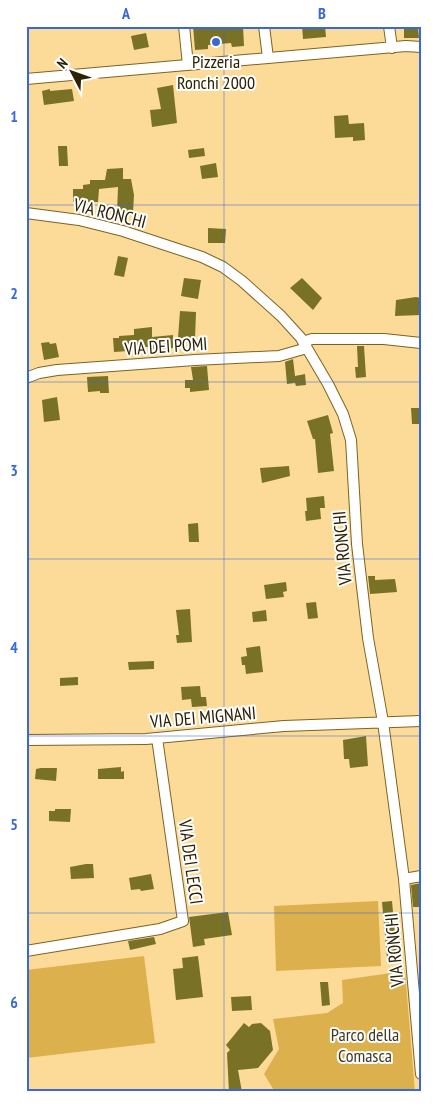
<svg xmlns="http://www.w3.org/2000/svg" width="447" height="1118" viewBox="0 0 447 1118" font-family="'PT Sans Narrow',sans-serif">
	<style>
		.green { fill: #ddb04e }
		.building { fill: #787126 }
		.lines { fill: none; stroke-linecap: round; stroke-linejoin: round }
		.minor-casing { stroke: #7f621f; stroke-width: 12 }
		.minor { stroke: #fff; stroke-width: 10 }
		.grid { fill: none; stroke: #3969d9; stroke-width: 1; stroke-opacity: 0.55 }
		.poi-dot { fill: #3969d9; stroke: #fff; stroke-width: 2 }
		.labels { text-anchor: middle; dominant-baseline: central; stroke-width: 4; stroke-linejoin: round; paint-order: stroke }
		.poi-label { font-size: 18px; fill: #2c2005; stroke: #fff }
		.street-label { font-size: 18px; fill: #2c2005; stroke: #fff }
		.park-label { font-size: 18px; fill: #423721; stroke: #fff }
		.neatline { fill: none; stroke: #3969d9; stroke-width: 2 }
		.grid-label { font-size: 16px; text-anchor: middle; font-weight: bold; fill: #3969d9 }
	</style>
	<rect width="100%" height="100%" fill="#fcdb99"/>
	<path class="green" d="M378 901 381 966 276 971 274 906Z
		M144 956 155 1043 26 1058V970Z
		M405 971 415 1092H275L264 1074 279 1049 273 1019 327 1013 343 1003 342 980Z"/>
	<path class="building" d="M193 26H243L244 46 232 47 231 43 208 45V49L195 50Z
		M302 26H325L326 37 303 39Z
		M404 26H418L419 38H404Z
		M146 33 149 47 134 50 131 36Z
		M173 85 177 123 152 127 150 110 161 109 157 88Z
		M50 89V91L72 89 74 101 44 105 42 91Z
		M348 115 349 124 364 123 365 140 353 141V137L335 138 334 116Z
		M58 146H67L68 166H59Z
		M204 148 205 156 189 158 188 150Z
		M216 163 218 177 202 179 200 166Z
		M123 168V179H131L134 195 133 213H117L118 187 99 189 98 202H73V189H83V185L90 184V180H105L107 169Z
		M208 228 226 229 225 243H208Z
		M118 256 128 258 124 277 114 275Z
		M184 278 201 280 198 299 181 296Z
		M302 278 322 298 313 310 290 288Z
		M416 297 421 298V315L395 316 396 300Z
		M180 311 196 312 195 339 178 338Z
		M152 327V337L173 335V348L158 350V349H149V347H129V351L114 352 113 338H119V336L134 335V329Z
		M49 342 50 344 56 343 59 357 44 360 41 343Z
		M357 346H364L366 377 356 378 355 367H358Z
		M293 359 295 376 305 374 306 385 296 386 295 383 287 384 285 362Z
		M207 366 209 390 190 392V388H185V380H193L191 367Z
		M108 376 109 393H100V391L88 392 87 377Z
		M57 397 60 420 44 422 42 400Z
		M411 408H421V424H412Z
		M328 415 333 433 330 434 334 471 318 473 315 439H313L307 421Z
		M289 466 290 476 262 483 260 468Z
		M324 496 325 508H320L321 519 306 521 305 511H307L306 498Z
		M198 523 199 542H189L188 524Z
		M368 576H375V580L395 579 397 592 370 594Z
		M286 582 287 591 283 592 284 597 266 599 264 585Z
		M316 602 318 618 308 619 306 603Z
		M190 609 192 642 177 643 176 635H179L176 610Z
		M266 610 267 621 253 622 252 612Z
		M260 646 263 672 246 674 245 665H242L241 657 247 656 246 648Z
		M154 661V669L129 670 128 662Z
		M78 677V685L60 686V678Z
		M200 686 201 697H206L207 706 192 707 191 699 182 700 181 687Z
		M366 736 368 766 350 768 349 759H344L343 740Z
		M121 767V772L124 771V779H98V769Z
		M41 768H57L56 781 35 779 36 769Z
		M55 809H71L70 822 49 821V811H55Z
		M86 864H93L94 878 71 879 70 867Z
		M151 874 154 889 141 891 140 889 131 890 129 878Z
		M421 883V907H413L411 885Z
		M392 901 397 957 387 958 382 902Z
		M228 912 232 935 204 939 205 945 193 947 189 917Z
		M154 937 156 944 130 950 128 941Z
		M198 956 203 997 176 1000 173 969 183 968 182 958Z
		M320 982H328L330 1005 322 1006Z
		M251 996 252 1010 232 1011 231 997Z
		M244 1023 249 1027 252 1024 261 1023 270 1031 273 1050 258 1068 238 1070 242 1092H229L227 1053 230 1050 226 1045Z"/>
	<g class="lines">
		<g class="minor-casing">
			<path id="minor" d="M184 26 188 65
				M264 26 268 58
				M389 26 392 48
				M26 79 406 46 421 47
				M26 213 79 220 123 231 202 257 223 267 242 281 281 316 301 338 328 384 343 414 351 440 357 544 368 638 383 722 404 879 421 1074
				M303 342 312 339H384L421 343
				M26 378 39 373 57 370 195 360 279 356 307 348
				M26 740 146 739 284 726 421 721
				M404 879 421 876
				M26 951 160 929 183 921 157 738"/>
		</g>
		<use href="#minor" class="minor"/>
	</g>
	<path class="grid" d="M224 26V1092M26 205H421M26 382H421M26 559H421M26 736H421M26 913H421"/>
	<circle class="poi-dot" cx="216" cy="42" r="5"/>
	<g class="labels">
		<g class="poi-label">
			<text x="216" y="61">Pizzeria<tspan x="216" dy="21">Ronchi 2000</tspan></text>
		</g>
		<g class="street-label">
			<text transform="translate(110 213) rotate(14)">VIA RONCHI</text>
			<text transform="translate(166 346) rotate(-4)">VIA DEI POMI</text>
			<text transform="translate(342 548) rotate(-95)">VIA RONCHI</text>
			<text transform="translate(203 717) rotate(-5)">VIA DEI MIGNANI</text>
			<text transform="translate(191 862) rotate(82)">VIA DEI LECCI</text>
			<text transform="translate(394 950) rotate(-95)">VIA RONCHI</text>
		</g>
		<g class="park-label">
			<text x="365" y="1034">Parco della<tspan x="365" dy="21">Comasca</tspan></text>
		</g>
	</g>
	<rect width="447" height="1118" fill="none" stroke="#ffffff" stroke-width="55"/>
	<g transform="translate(72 72) rotate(311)" stroke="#ffffff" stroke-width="4" paint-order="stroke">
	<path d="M0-4L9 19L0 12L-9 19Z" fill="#2c2005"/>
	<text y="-8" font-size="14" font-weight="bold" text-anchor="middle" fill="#2c2005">N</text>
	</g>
	<rect x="28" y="28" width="392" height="1062" class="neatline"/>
	<g class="grid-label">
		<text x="126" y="19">A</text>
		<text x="322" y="19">B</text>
		<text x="14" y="122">1</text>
		<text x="14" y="299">2</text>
		<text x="14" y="476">3</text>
		<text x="14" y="653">4</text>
		<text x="14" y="830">5</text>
		<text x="14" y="1008">6</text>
	</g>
</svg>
